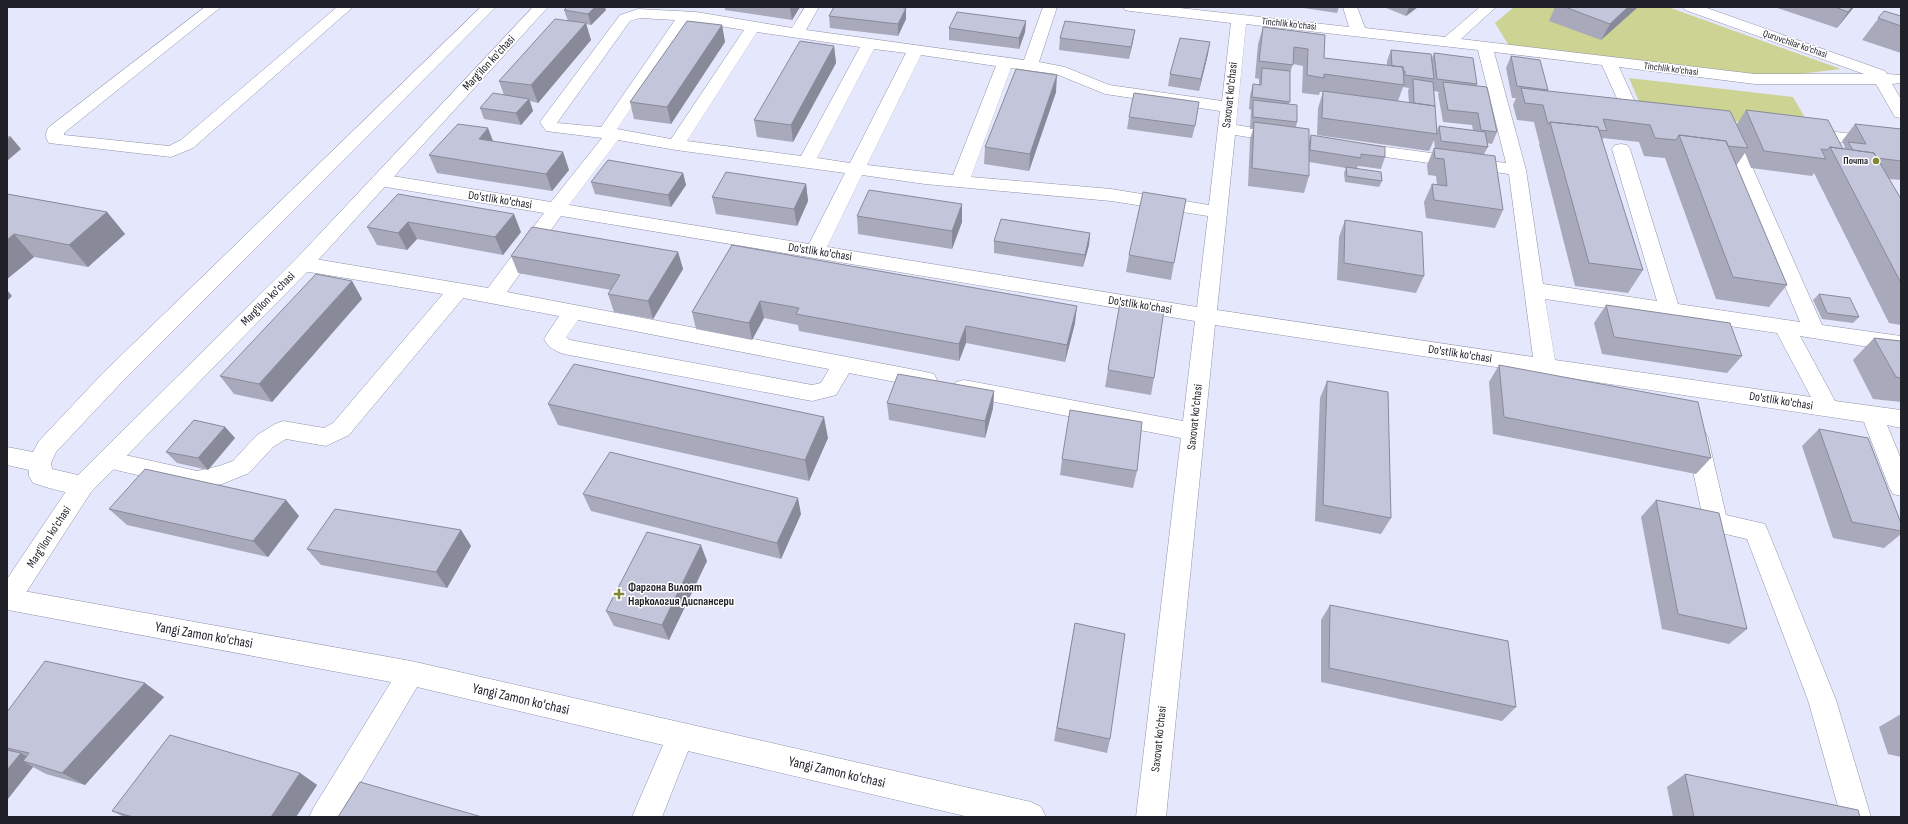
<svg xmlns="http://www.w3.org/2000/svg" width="1908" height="824" viewBox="0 0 1908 824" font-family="'Sofia Sans Condensed',sans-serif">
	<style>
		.green { fill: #ccd393 }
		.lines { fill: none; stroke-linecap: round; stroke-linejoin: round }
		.minor-casing { stroke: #9192a7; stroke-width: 1 }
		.major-casing { stroke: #9192a7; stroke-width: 1 }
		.minor { fill: #fff; fill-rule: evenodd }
		.major { fill: #fff; fill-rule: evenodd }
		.wall { fill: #a8a9bb; fill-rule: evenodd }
		.shaded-wall { fill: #888a99 }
		.building { fill: #c3c5da; stroke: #888a99 }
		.poi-dot { fill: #818732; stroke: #fff; stroke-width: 1.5 }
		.labels { text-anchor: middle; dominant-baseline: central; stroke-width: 3; stroke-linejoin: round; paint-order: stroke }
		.far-street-label { font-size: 10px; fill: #1f2028; stroke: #fff }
		.far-poi-label { font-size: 10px; font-weight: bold; fill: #1f2028; stroke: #fff; text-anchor: end }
		.street-label { font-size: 12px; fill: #1f2028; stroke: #fff }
		.poi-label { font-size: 12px; font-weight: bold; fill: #1f2028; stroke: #fff; text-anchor: start }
		.near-street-label { font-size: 14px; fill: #1f2028; stroke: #fff }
	</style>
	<rect width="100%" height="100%" fill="#e5e7fd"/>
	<path class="green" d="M1514 7H1668L1841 69 1758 79 1511 49 1495 23Z
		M1629 78 1793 97 1812 130 1643 111Z"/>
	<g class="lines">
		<g class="minor-casing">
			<path id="minor" d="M205 7H221L64 133V135L169 146 181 140 337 7H353L193 148 171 157 49 143C45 138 45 132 49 127Z
				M481 7H496L119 385 56 452 51 463 52 469 91 478 95 485 91 492C76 497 48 488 33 483L29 476V470L7 465V447L33 452 39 441 103 373Z
				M805 7H819L806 30 1024 60 1043 7H1057L1039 62 1065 67 1109 85 1222 101 1231 23 1130 11 1125 10 1123 7H1171L1349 27 1343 7H1357L1365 28 1445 37 1480 7H1496L1461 39 1755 74H1864L1685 10 1683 7H1704L1885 71 1887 74 1901 75V83L1892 84 1901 99V118L1895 117 1876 84H1755L1619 67 1637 107 1652 112 1654 116 1652 120 1646 121 1624 114 1602 65 1494 52 1526 170 1543 284 1657 301 1612 149 1615 145 1621 144 1627 145 1630 149 1678 304 1800 322 1720 132 1723 128 1729 127 1735 128 1822 325 1901 336V352L1800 336 1835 401 1901 410V428L1887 425 1901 459V496L1893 494 1889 487 1864 422 1215 325 1166 817H1136L1181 438 964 396 956 394 953 388 956 382 964 380 1183 421 1195 321 561 216 507 292 926 372 934 374 937 380 934 386 926 388 849 373 836 395 812 401 564 354C555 351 548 347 544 339L559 316 463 298 349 435 326 446 286 439 273 447 249 473 222 484 197 489 99 466 96 460 99 454 107 451 197 471 219 466 233 461 257 435 275 424 283 421 324 428 333 423 443 294 303 271 296 269 293 264 296 259 303 257 488 288 544 213 380 186 374 184 371 180 374 176 380 174 551 202 602 138 546 131 540 122 620 15 638 9 696 12 792 28ZM640 18 675 20 601 127 557 123 630 21ZM690 21 744 30 671 139 617 129ZM1246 24 1478 50 1506 163 1356 143 1350 144 1347 148 1350 152 1356 153 1509 174 1533 357 1217 310 1235 135 1280 142 1286 141 1289 137 1286 133 1280 132 1236 125ZM757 32 860 47 801 156 687 141ZM874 49 906 53 850 163 817 158ZM921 55 996 66 953 175 867 165ZM1011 68 1056 74 1105 94 1220 111 1209 205 1111 189 971 177ZM618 140 676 150 845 173 809 244 569 205ZM862 175 925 184 1111 201 1208 216 1197 307 827 247ZM1545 299 1777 333 1811 397 1555 360ZM578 320 829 369 821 383 812 385 570 340 566 337Z
				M1807 129 1901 139V149L1801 138 1798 134 1801 130Z
				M1697 429 1705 432 1708 438 1726 515 1765 524 1768 531 1836 700 1871 817H1841L1808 700 1747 539 1708 530 1704 523 1686 438 1689 432Z
				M7 588 411 661 1031 802 1041 807 1046 817H969L688 751 662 817H632L663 745 417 687 340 817H309L314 807 391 682 8 610Z"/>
		</g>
		<g class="major-casing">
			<path id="major" d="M533 7H548L310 269 91 492 16 608 7 611V579L75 478 296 259Z"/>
		</g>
		<use href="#minor" class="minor"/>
		<use href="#major" class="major"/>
	</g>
	<path class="wall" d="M725 7H800L792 20 725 10Z
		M1297 7H1339L1337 13Z
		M1384 7H1418L1406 16Z
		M1555 7H1638L1601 40 1549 21Z
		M1774 7H1854L1837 28Z
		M564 10H606L591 25 586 24 591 40 538 103 530 101 533 111 521 125 484 119 480 108 504 95 499 81 568 21Z
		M1884 11 1901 16V53L1862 40Z
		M829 16 906 19 898 36 830 28Z
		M1026 21 1025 32 1019 49 949 40V28Z
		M722 25 725 42 671 124 634 119 630 102Z
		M1263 27 1325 35 1324 58 1387 65V61L1391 50 1431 60 1434 53 1477 84V86L1497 132 1492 144 1487 143 1488 147 1484 154 1503 210 1495 228 1426 218 1424 202 1432 184 1437 185 1436 176 1428 175 1427 165 1434 148H1435L1434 140 1429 151 1317 135 1318 108 1323 92H1320L1319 95 1302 93 1303 66 1293 64 1290 73 1289 104 1297 122 1296 127 1309 141 1311 135 1385 157 1381 169 1358 166 1357 168 1382 181 1379 187 1345 182 1344 173 1346 168 1309 162V176L1304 193 1248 186 1250 139 1253 129H1250L1251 110 1249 109 1250 96 1253 84H1259V79L1255 78 1258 44ZM1403 87 1409 88 1408 91 1409 103 1398 101ZM1434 91 1439 92 1438 94 1443 122 1472 125 1473 130 1439 126 1436 132Z
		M1135 30 1133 41 1129 59 1059 50 1060 38Z
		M834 46 836 63 793 142 757 137 754 120Z
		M1208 54 1199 91 1168 86 1170 74Z
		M1511 56 1548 90 1547 91 1737 124 1746 110 1843 149 1845 147 1842 141 1855 124 1901 129V180L1889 179 1901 199V325L1889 323 1814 173 1812 176 1751 168 1745 153 1736 166 1787 285 1769 307 1716 299 1665 158 1644 156 1639 142 1603 138 1602 141 1643 270 1628 293 1575 286 1539 144 1540 142H1539L1534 122 1517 120 1513 105 1516 98H1512L1506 68Z
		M1056 92 1029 171 984 164 985 147Z
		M1129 117 1195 126 1192 138 1127 129Z
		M494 142 563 152 569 170 552 191 437 173 429 155Z
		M683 173 686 185 671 207 595 194 591 182Z
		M806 184 808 201 797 226 716 214 712 197Z
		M7 194 107 212 125 234 88 267 34 257 7 279Z
		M398 194 521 232 503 255 417 239 407 250 377 245 367 227Z
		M857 216 962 222 952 249 858 234Z
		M1345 220 1424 276 1416 293 1337 280 1339 237Z
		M1090 233 1089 245 1083 267 994 253V241Z
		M732 245 1075 323 1065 362 966 343 959 361 799 331 798 325 764 318 752 340 696 329 692 312Z
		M678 252 683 269 653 319 614 312 608 294 611 290 518 273 511 256Z
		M1129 255 1174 263 1171 280 1126 272Z
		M352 281 362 299 272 402 234 394 220 376Z
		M1819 294 1859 317 1853 323 1822 319 1813 300Z
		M1606 305 1742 356 1727 373 1602 354 1594 323Z
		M1874 338 1901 341V402L1873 399 1853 360Z
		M1499 365 1711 458 1696 474 1493 434 1489 382Z
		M1108 370 1154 378 1151 395 1105 387Z
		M1327 381 1391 518 1381 534 1315 521 1320 398Z
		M994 391 993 408 985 438 889 420 887 403Z
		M548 404 828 438 809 481 558 425Z
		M225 427 235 438 208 470 177 463 166 452Z
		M1819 429 1901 523V534L1884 548 1833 538 1802 446Z
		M1062 459 1137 471 1133 488 1060 475Z
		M583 494 801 514 781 559 591 511Z
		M286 500 299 516 268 557 127 525 109 509Z
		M1656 500 1747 629 1729 644 1662 629 1641 517Z
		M461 530 471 546 447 588 321 565 307 549Z
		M707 561 669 640 614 626 606 611Z
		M1330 605 1516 707 1502 721 1321 682V620Z
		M1075 623 1110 739 1107 753 1054 741Z
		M164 697 85 785 46 774 33 767 7 800V712Z
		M1901 714V757L1888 754 1879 727Z
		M300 773 317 785 296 817H124L112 811Z
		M1685 774 1860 817H1673L1667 787Z"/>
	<path class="shaded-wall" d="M595 7H605L606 10 591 25 588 14Z
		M791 7H800L792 20 790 8Z
		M1409 7H1418L1406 16Z
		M1628 7H1638L1601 40 1610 24Z
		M1852 7H1854L1837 28 1848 12Z
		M906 8V19L898 36V24Z
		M1026 21 1025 32 1019 49V38Z
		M586 23 591 40 538 103 531 85Z
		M722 25 725 42 671 124 667 107Z
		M1135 30 1133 41 1129 59 1131 47Z
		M1210 42 1208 54 1199 91 1201 79Z
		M834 46 836 63 793 142 791 125Z
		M1057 75 1056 92 1029 171 1030 154Z
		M529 99 533 111 521 125 516 113Z
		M488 128 495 146 479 139Z
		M11 137 21 149 7 161V140Z
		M563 152 569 170 552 191 546 174Z
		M683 173 686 185 671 207 668 195Z
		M806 184 808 201 797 226 794 209Z
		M962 204V222L952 249V231Z
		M107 212 125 234 88 267 69 245Z
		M514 214 521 232 503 255 495 237Z
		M408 222 417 239 407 250 398 233Z
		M1090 233 1089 245 1083 267 1085 255Z
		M14 234 34 257 7 279V240Z
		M678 252 683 269 653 319 648 301Z
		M352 281 362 299 272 402 259 384Z
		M7 290 12 296 7 301Z
		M760 301 764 318 752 340 749 323Z
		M1077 306 1075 323 1065 362 1067 345Z
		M966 326V343L959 361V344Z
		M994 391 993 408 985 438V421Z
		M824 417 828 438 809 481 805 460Z
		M225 427 235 438 208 470 198 458Z
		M798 498 801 514 781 559 777 543Z
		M286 500 299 516 268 557 253 541Z
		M461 530 471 546 447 588 436 572Z
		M701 545 707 561 669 640 662 625Z
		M145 683 164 697 85 785 62 773Z
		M21 753 36 762 23 761 33 767 7 800V770Z
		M300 773 317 785 296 817H271Z"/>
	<path class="building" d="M567 7H595L588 14 564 10Z
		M834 7H898L906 8 898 24 829 16Z
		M1565 7H1628L1610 24Z
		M1835 7H1852L1848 12Z
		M1884 11 1901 16V26L1878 18Z
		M957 12 1026 21 1019 38 949 28Z
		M555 19 586 23 531 85 499 81Z
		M687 21 722 25 667 107 630 102Z
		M1065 21 1135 30 1131 47 1060 38Z
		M1263 27 1325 35 1324 58 1403 67 1404 85 1324 74V78L1307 75 1308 49 1294 47 1293 65 1259 61Z
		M1180 38 1210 42 1201 79 1170 74Z
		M800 41 834 46 791 125 754 120Z
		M1391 50 1431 54 1434 79 1405 75V71H1403V67L1392 66Z
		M1434 53 1473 58 1477 84 1437 79Z
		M1511 56 1540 60 1548 90 1517 86Z
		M1262 68 1290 71V102L1252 97 1253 84 1261 85Z
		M1016 69 1057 75 1030 154 985 147Z
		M1413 79 1433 82 1435 106 1414 103Z
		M1443 82 1487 87 1497 132 1481 130 1478 113 1448 110Z
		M1521 88 1730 111 1748 148 1728 146 1726 141 1679 135 1676 140 1655 138 1650 125 1603 119 1607 131 1599 130 1598 127 1550 122 1549 124H1548L1543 105 1525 103Z
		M1323 91 1435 106 1437 134 1322 118Z
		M493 93 529 99 516 113 480 108Z
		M1134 93 1199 102 1195 126 1129 117Z
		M1253 100 1297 105V122L1253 117Z
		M1746 110 1828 120 1843 149 1830 147 1827 150 1821 149 1826 159 1764 151Z
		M1254 122 1309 129V176L1252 168Z
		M1550 122 1598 127 1643 270 1589 263Z
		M458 124 488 128 479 139 563 152 546 174 429 155Z
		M1855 124 1901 129V161L1877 158 1874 153 1853 150 1848 142 1866 144Z
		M1439 126 1485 132 1488 147 1441 141Z
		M1311 135 1385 147V157L1361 154V158L1310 150Z
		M1679 135 1726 141 1787 285 1733 277Z
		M7 137H11L7 140Z
		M1830 147 1874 153 1901 199V283Z
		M1434 148 1495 156 1503 210 1434 200 1432 184 1447 186 1444 159 1435 158Z
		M608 160 683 173 668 195 591 182Z
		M1346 167 1381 172 1382 181 1347 176Z
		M726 172 806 184 794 209 712 197Z
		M869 190 962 204 952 231 857 216Z
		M1143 192 1186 199 1174 263 1129 255Z
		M7 194 107 212 69 245 14 234 7 240Z
		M398 194 514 214 495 237 408 222 398 233 367 227Z
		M1001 219 1090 233 1085 255 994 241Z
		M1345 220 1422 232 1424 276 1344 263Z
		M532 227 678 252 648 301 608 294 620 275 511 256Z
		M732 245 1077 306 1067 345 966 326 959 344 796 314 799 308 760 301 749 323 692 312Z
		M316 274 352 281 259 384 220 376Z
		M1819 294 1850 298 1859 317 1827 313Z
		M1120 303 1164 310 1154 378 1108 370Z
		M1606 305 1730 323 1742 356 1614 337Z
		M1874 338 1901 341V378L1896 377Z
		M574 364 824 417 805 460 548 404Z
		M1499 365 1698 402 1711 458 1504 417Z
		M898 374 994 391 985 421 887 403Z
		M1327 381 1388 392 1391 518 1323 505Z
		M1070 410 1142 422 1137 471 1062 459Z
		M194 420 225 427 198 458 166 452Z
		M1819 429 1868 438 1901 523V531L1852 522Z
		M610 452 798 498 777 543 583 494Z
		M145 469 286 500 253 541 109 509Z
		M1656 500 1719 513 1747 629 1678 614Z
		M335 509 461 530 436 572 307 549Z
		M647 532 701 545 662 625 606 611Z
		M1330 605 1508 641 1516 707 1329 668Z
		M1075 623 1125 634 1110 739 1057 728Z
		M45 661 145 683 62 773 23 761 29 753 7 748V712Z
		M170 735 300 773 271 817H133L112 811Z
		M7 750 21 753 7 770Z
		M1685 774 1858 810 1860 817H1694Z
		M360 782 482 817H338Z"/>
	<g class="poi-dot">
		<circle cx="1876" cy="161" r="4"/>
		<path d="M617 588h4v4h4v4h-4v4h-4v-4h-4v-4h4z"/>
	</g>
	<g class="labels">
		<g class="far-street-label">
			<text transform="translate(1289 24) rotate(6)">Tinchlik ko'chasi</text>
			<text transform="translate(1795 44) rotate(19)">Quruvchilar ko'chasi</text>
			<text transform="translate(1671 69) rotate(7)">Tinchlik ko'chasi</text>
		</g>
		<g class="far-poi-label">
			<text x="1868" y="161">Почта</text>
		</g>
		<g class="street-label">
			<text transform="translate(489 63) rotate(-47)">Marg'ilon ko'chasi</text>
			<text transform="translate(1230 95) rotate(-84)">Saxovat ko'chasi</text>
			<text transform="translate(500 200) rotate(9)">Do'stlik ko'chasi</text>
			<text transform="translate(820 252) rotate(9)">Do'stlik ko'chasi</text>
			<text transform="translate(268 299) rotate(-45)">Marg'ilon ko'chasi</text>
			<text transform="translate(1140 305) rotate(9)">Do'stlik ko'chasi</text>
			<text transform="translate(1460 354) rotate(9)">Do'stlik ko'chasi</text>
			<text transform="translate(1781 401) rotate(9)">Do'stlik ko'chasi</text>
			<text transform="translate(1195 417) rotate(-84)">Saxovat ko'chasi</text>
			<text transform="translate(49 537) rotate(-57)">Marg'ilon ko'chasi</text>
			<text transform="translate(1159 739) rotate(-84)">Saxovat ko'chasi</text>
		</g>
		<g class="poi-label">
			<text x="628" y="587">Фаргона Вилоят<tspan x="628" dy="14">Наркология Диспансери</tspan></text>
		</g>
		<g class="near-street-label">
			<text transform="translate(204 635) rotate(10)">Yangi Zamon ko'chasi</text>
			<text transform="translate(521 699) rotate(13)">Yangi Zamon ko'chasi</text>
			<text transform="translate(837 772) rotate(13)">Yangi Zamon ko'chasi</text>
		</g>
	</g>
	<rect width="1908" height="824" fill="none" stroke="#1f2028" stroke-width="16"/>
</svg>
